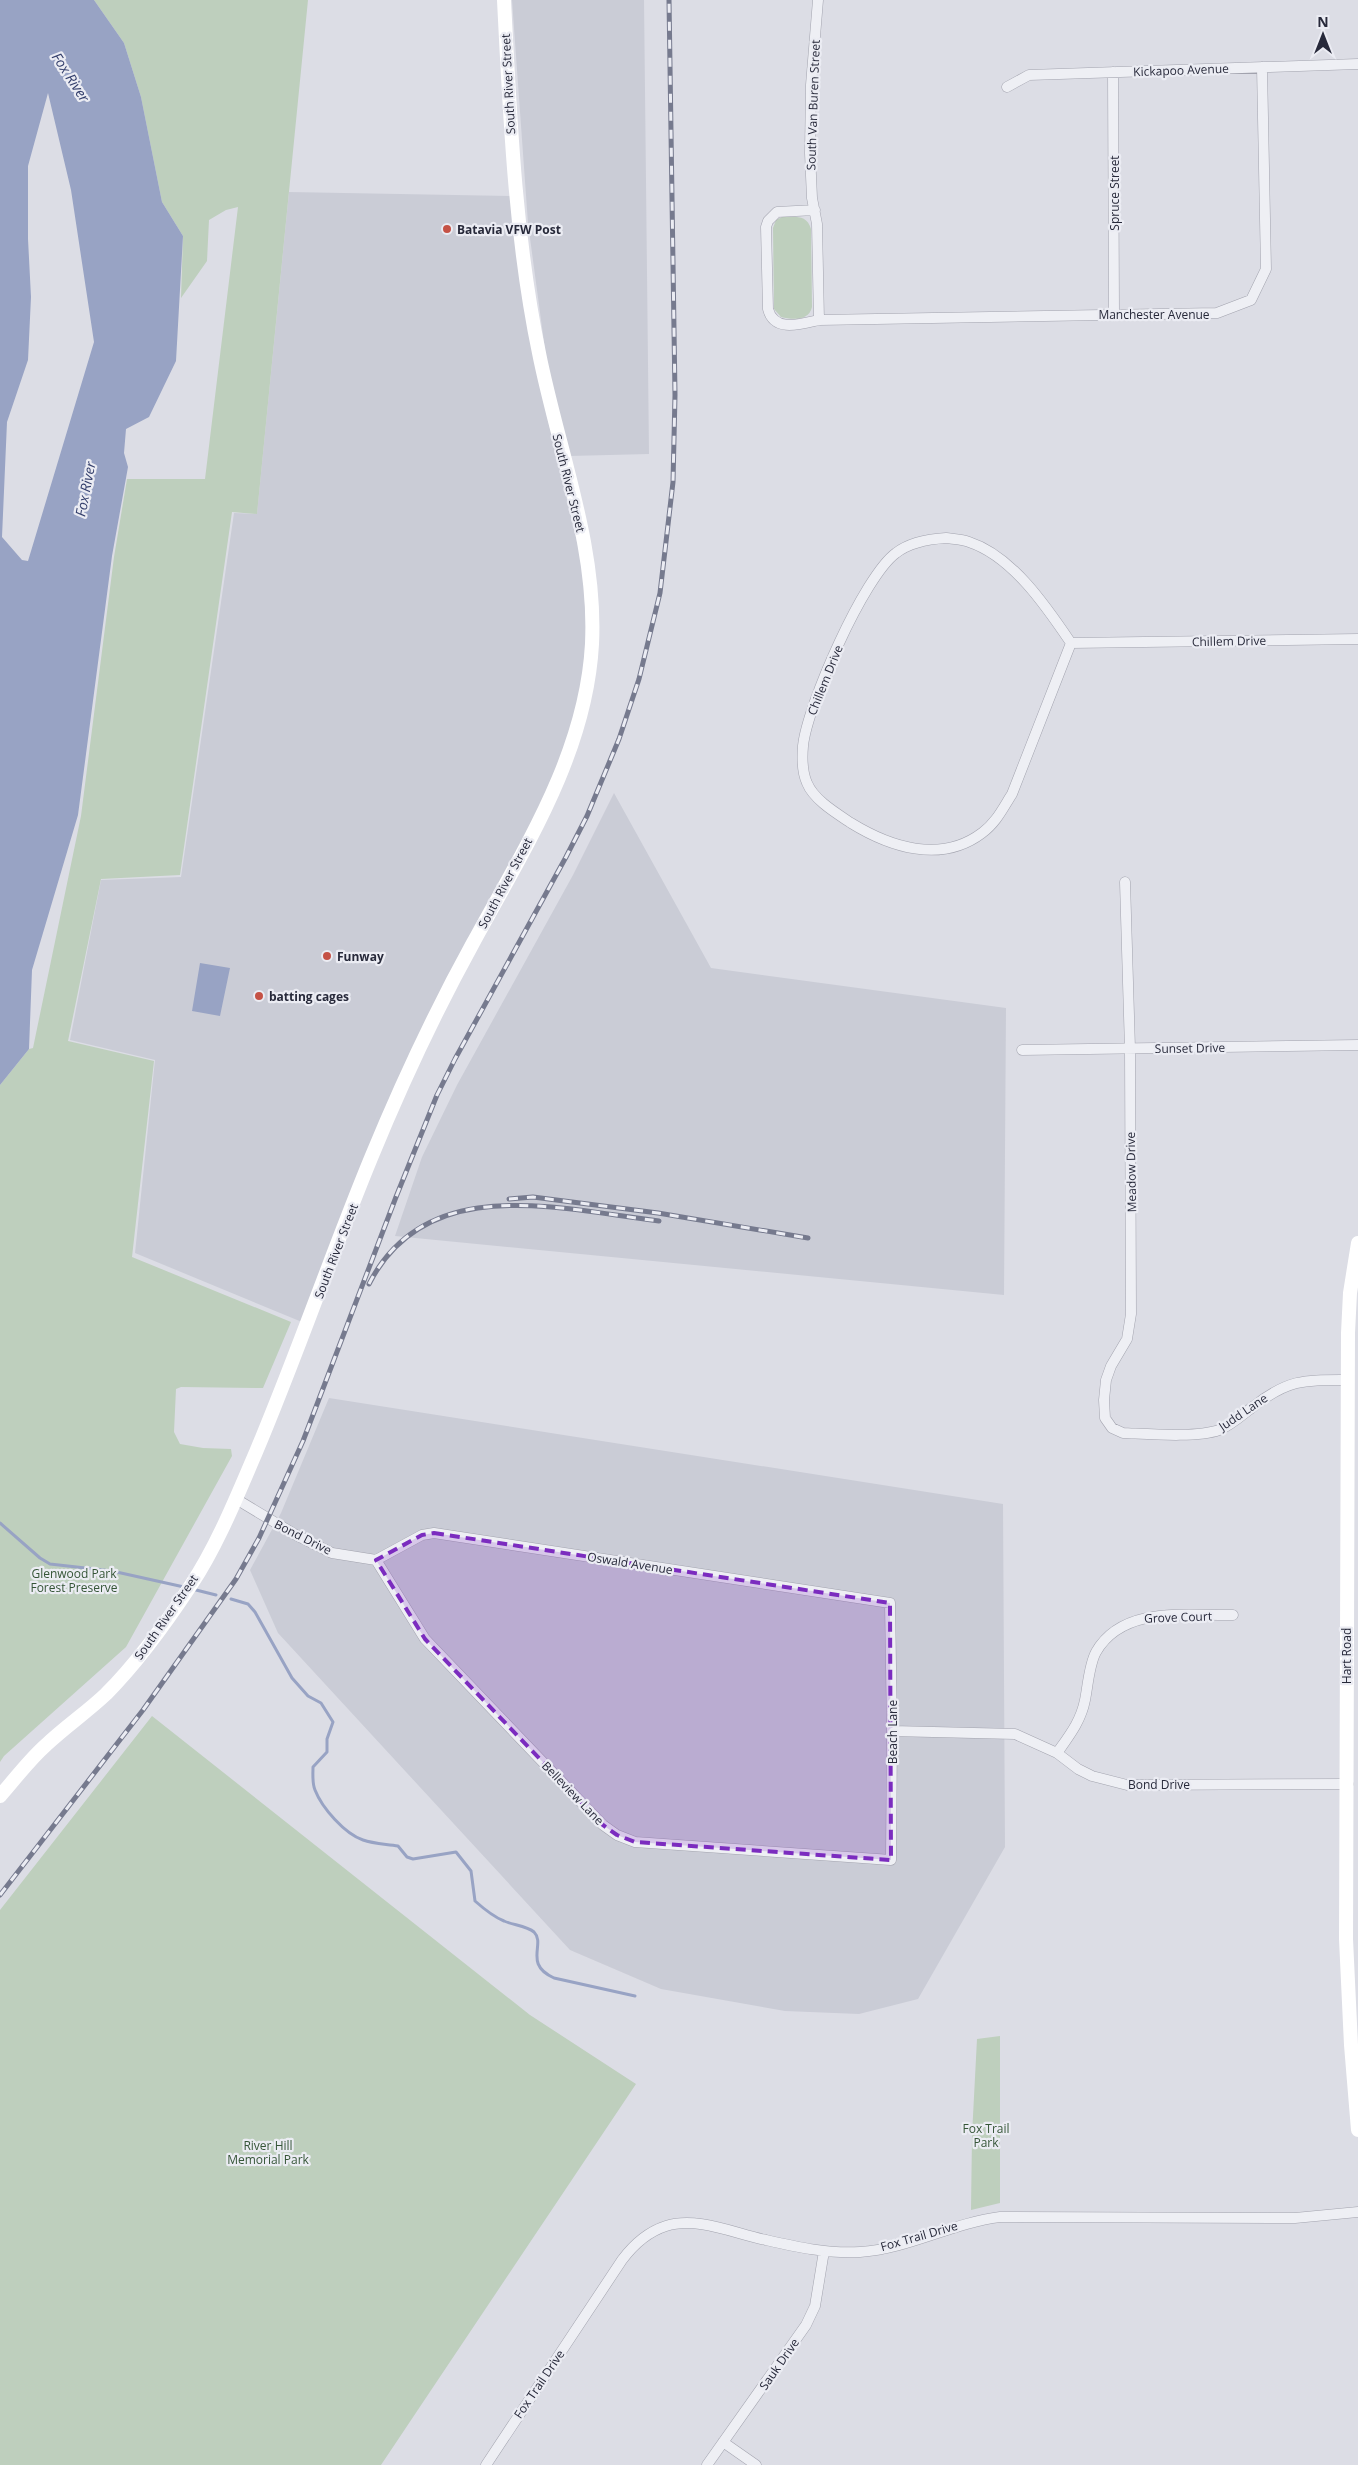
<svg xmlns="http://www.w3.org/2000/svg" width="1358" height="2465" viewBox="0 0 1358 2465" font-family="'Open Sans',sans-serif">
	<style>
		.built { fill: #caccd6 }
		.green { fill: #becfbd }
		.water { fill: #98a3c4; fill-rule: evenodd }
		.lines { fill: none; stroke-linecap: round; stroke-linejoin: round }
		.stream { stroke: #98a3c4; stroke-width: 3 }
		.street-casing { stroke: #a2a3ae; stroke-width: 11 }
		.street { stroke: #eeeff4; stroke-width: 10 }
		.secondary { stroke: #fff; stroke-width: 14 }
		.rail-casing { stroke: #767a8e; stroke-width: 5 }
		.rail { stroke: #ebecf3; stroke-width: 3; stroke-dasharray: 9; stroke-linecap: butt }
		.marked { fill: #7b2cbf; fill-opacity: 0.2; stroke: #7b2cbf; stroke-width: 4; stroke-dasharray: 10 6; stroke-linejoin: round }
		.poi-dot { fill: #c55246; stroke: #ebecf3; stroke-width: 2 }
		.labels { text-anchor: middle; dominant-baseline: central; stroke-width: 4.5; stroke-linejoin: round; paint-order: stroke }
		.street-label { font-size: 12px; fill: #27293a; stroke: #ebecf3 }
		.poi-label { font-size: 12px; font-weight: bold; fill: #27293a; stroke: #ebecf3; text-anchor: start }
		.park-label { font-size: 12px; fill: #355537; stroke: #ebecf3 }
		.water-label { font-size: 14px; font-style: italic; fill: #343f6c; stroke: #ebecf3 }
	</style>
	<rect width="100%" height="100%" fill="#dcdde5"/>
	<path class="built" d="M512 0H644L649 454 569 456 546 357 528 223Z
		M289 192 511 196 544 403 582 563 586 619 584 675 578 706 555 774 509 869 422 1031 302 1322 135 1253 155 1060 70 1040 101 880 181 877 234 513 257 514Z
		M614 793 711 968 1006 1008 1004 1295 395 1236 422 1157 457 1085 573 875Z
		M329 1398 1003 1504 1005 1847 918 1999 859 2014 785 2011 661 1989 570 1950 278 1633 250 1570 281 1513Z"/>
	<path class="green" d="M94 0H308L257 514 232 512 180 875 101 879 68 1041 154 1061 132 1257 291 1322 263 1388 181 1387 176 1389 174 1432 180 1444 203 1448 231 1449 232 1456 126 1647 4 1756 0 1762V1085L29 1049 33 1048 81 816 114 557 127 479H205L238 207 226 210 209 220 207 261 181 298 183 236 162 202 141 97 124 43Z
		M782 217C794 217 807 214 811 229L812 307C809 321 793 320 781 317L774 309 773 228 776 220Z
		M152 1716 530 2015 636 2084 381 2465H0V1910Z
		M1000 2036V2203L971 2210 972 2135 977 2039Z"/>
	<path class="water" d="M0 0H94L124 43 141 97 162 202 183 236 176 361 149 417 126 429 124 453 128 467 112 556 78 815 32 970 29 1049 0 1085ZM48 93 71 190 94 342 28 561 22 560 2 537 7 422 28 360 31 297 28 239V166Z
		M200 963 230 968 220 1016 192 1011Z"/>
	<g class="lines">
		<path class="stream" d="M0 1523 40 1558 50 1564 112 1571 184 1587
			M192 1589 216 1595
			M231 1599 248 1604 255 1612 292 1678 308 1696 321 1703 333 1722 327 1739V1752L313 1767C313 1774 312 1783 315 1790 322 1808 345 1834 363 1840 374 1844 387 1844 398 1846L407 1857 413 1859 456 1852 471 1871 475 1901C484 1909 494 1917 504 1921 513 1925 527 1926 534 1932 546 1944 523 1964 554 1978L635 1996"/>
		<g class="street-casing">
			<path id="street" d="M818 0 811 85 810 153 812 198 817 224 819 320
				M1113 72 1114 313
				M1007 87 1029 75 1358 64
				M815 210 777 212 768 221 766 227 768 309C774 333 801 324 819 320L1217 313 1251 300 1266 269 1262 67
				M946 538C953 539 962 539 969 542 1012 556 1046 606 1071 643L1012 794C1003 808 996 823 982 833 941 864 890 847 851 823 836 813 814 800 807 783 802 772 802 758 803 746 807 706 864 576 896 553 910 542 929 539 946 538Z
				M1071 643 1358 639
				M1125 882 1130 1049 1131 1314 1127 1339 1111 1366 1106 1380 1104 1400 1105 1418 1112 1428 1123 1433C1148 1434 1197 1438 1219 1430 1232 1425 1243 1414 1254 1406 1289 1379 1304 1380 1347 1380
				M1022 1050 1358 1045
				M236 1499 296 1535 332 1553 376 1560
				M434 1533 890 1603 892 1731 891 1860 635 1842 617 1835 603 1825 425 1639 376 1560 422 1535Z
				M892 1731 1015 1734 1057 1753 1078 1769 1092 1776 1127 1785 1348 1784
				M1057 1753C1069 1736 1081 1721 1085 1700 1088 1685 1089 1665 1096 1652 1123 1605 1187 1616 1233 1615
				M723 2442 756 2465
				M486 2465 622 2260C634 2244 647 2232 666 2226 697 2216 736 2234 766 2240 797 2247 828 2254 860 2252 908 2249 952 2223 1000 2217L1295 2218 1358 2212
				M707 2465 806 2325 815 2306 824 2251"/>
		</g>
		<use href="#street" class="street"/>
		<path class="secondary" d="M1358 1243 1350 1293 1348 1333 1346 1939 1351 2045 1358 2130
			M0 1796C15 1779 29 1760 46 1745 65 1727 87 1712 106 1694 138 1662 166 1623 191 1585 218 1544 237 1496 256 1452 297 1355 331 1255 371 1158 401 1085 435 1012 473 943 524 849 586 754 592 644 597 545 558 449 539 353 515 237 510 119 504 0"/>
		<g class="rail-casing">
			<path id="rail" d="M509 1199 533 1197 658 1213 808 1238
				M369 1284C426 1172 559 1209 659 1221
				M0 1895 143 1710 236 1579 259 1538 303 1441 396 1197 437 1095 455 1059 566 857 587 816 619 739 639 679 660 593 673 482 675 395 669 0"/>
		</g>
		<use href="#rail" class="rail"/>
	</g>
	<path class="marked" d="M434 1533 890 1603 891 1860 635 1842 617 1835 603 1825 425 1639 376 1560 422 1535Z"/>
	<g class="poi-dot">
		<circle cx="447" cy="229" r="5"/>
		<circle cx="327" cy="956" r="5"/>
		<circle cx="259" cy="996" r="5"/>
	</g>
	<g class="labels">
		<g class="street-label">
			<text transform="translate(1181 70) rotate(-2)">Kickapoo Avenue</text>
			<text transform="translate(508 84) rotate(-93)">South River Street</text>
			<text transform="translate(813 105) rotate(-88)">South Van Buren Street</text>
			<text transform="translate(1114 193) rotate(-90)">Spruce Street</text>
			<text x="1154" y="314">Manchester Avenue</text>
			<text transform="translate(569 483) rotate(76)">South River Street</text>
			<text transform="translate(1229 641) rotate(-1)">Chillem Drive</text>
			<text transform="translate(825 680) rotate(-68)">Chillem Drive</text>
			<text transform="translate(505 883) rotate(-62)">South River Street</text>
			<text transform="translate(1190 1048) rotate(-1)">Sunset Drive</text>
			<text transform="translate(1131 1172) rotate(-91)">Meadow Drive</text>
			<text transform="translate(336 1251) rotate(-69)">South River Street</text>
			<text transform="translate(1243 1412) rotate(-34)">Judd Lane</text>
			<text transform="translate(303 1537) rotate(27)">Bond Drive</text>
			<text transform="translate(630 1563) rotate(9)">Oswald Avenue</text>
			<text transform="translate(166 1617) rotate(-55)">South River Street</text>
			<text transform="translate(1178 1617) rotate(-2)">Grove Court</text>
			<text transform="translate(1346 1656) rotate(-90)">Hart Road</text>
			<text transform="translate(892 1732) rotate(-90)">Beach Lane</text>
			<text x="1159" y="1784">Bond Drive</text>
			<text transform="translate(573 1793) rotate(46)">Belleview Lane</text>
			<text transform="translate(919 2236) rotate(-16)">Fox Trail Drive</text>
			<text transform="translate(779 2364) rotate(-55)">Sauk Drive</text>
			<text transform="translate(539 2384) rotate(-56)">Fox Trail Drive</text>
		</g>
		<g class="poi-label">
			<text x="457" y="229">Batavia VFW Post</text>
			<text x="337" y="956">Funway</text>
			<text x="269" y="996">batting cages</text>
		</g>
		<g class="park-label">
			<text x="74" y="1573">Glenwood Park<tspan x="74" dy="14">Forest Preserve</tspan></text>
			<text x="986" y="2128">Fox Trail<tspan x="986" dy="14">Park</tspan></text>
			<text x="268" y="2145">River Hill<tspan x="268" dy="14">Memorial Park</tspan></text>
		</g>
		<g class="water-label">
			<text transform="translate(71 77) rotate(57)">Fox River</text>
			<text transform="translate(85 489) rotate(-79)">Fox River</text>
		</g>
	</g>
	<g transform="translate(1323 35)" stroke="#ebecf3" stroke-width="4" paint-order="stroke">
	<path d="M0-4L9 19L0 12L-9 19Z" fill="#27293a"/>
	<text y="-8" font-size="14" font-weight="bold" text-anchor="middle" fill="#27293a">N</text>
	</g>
</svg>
